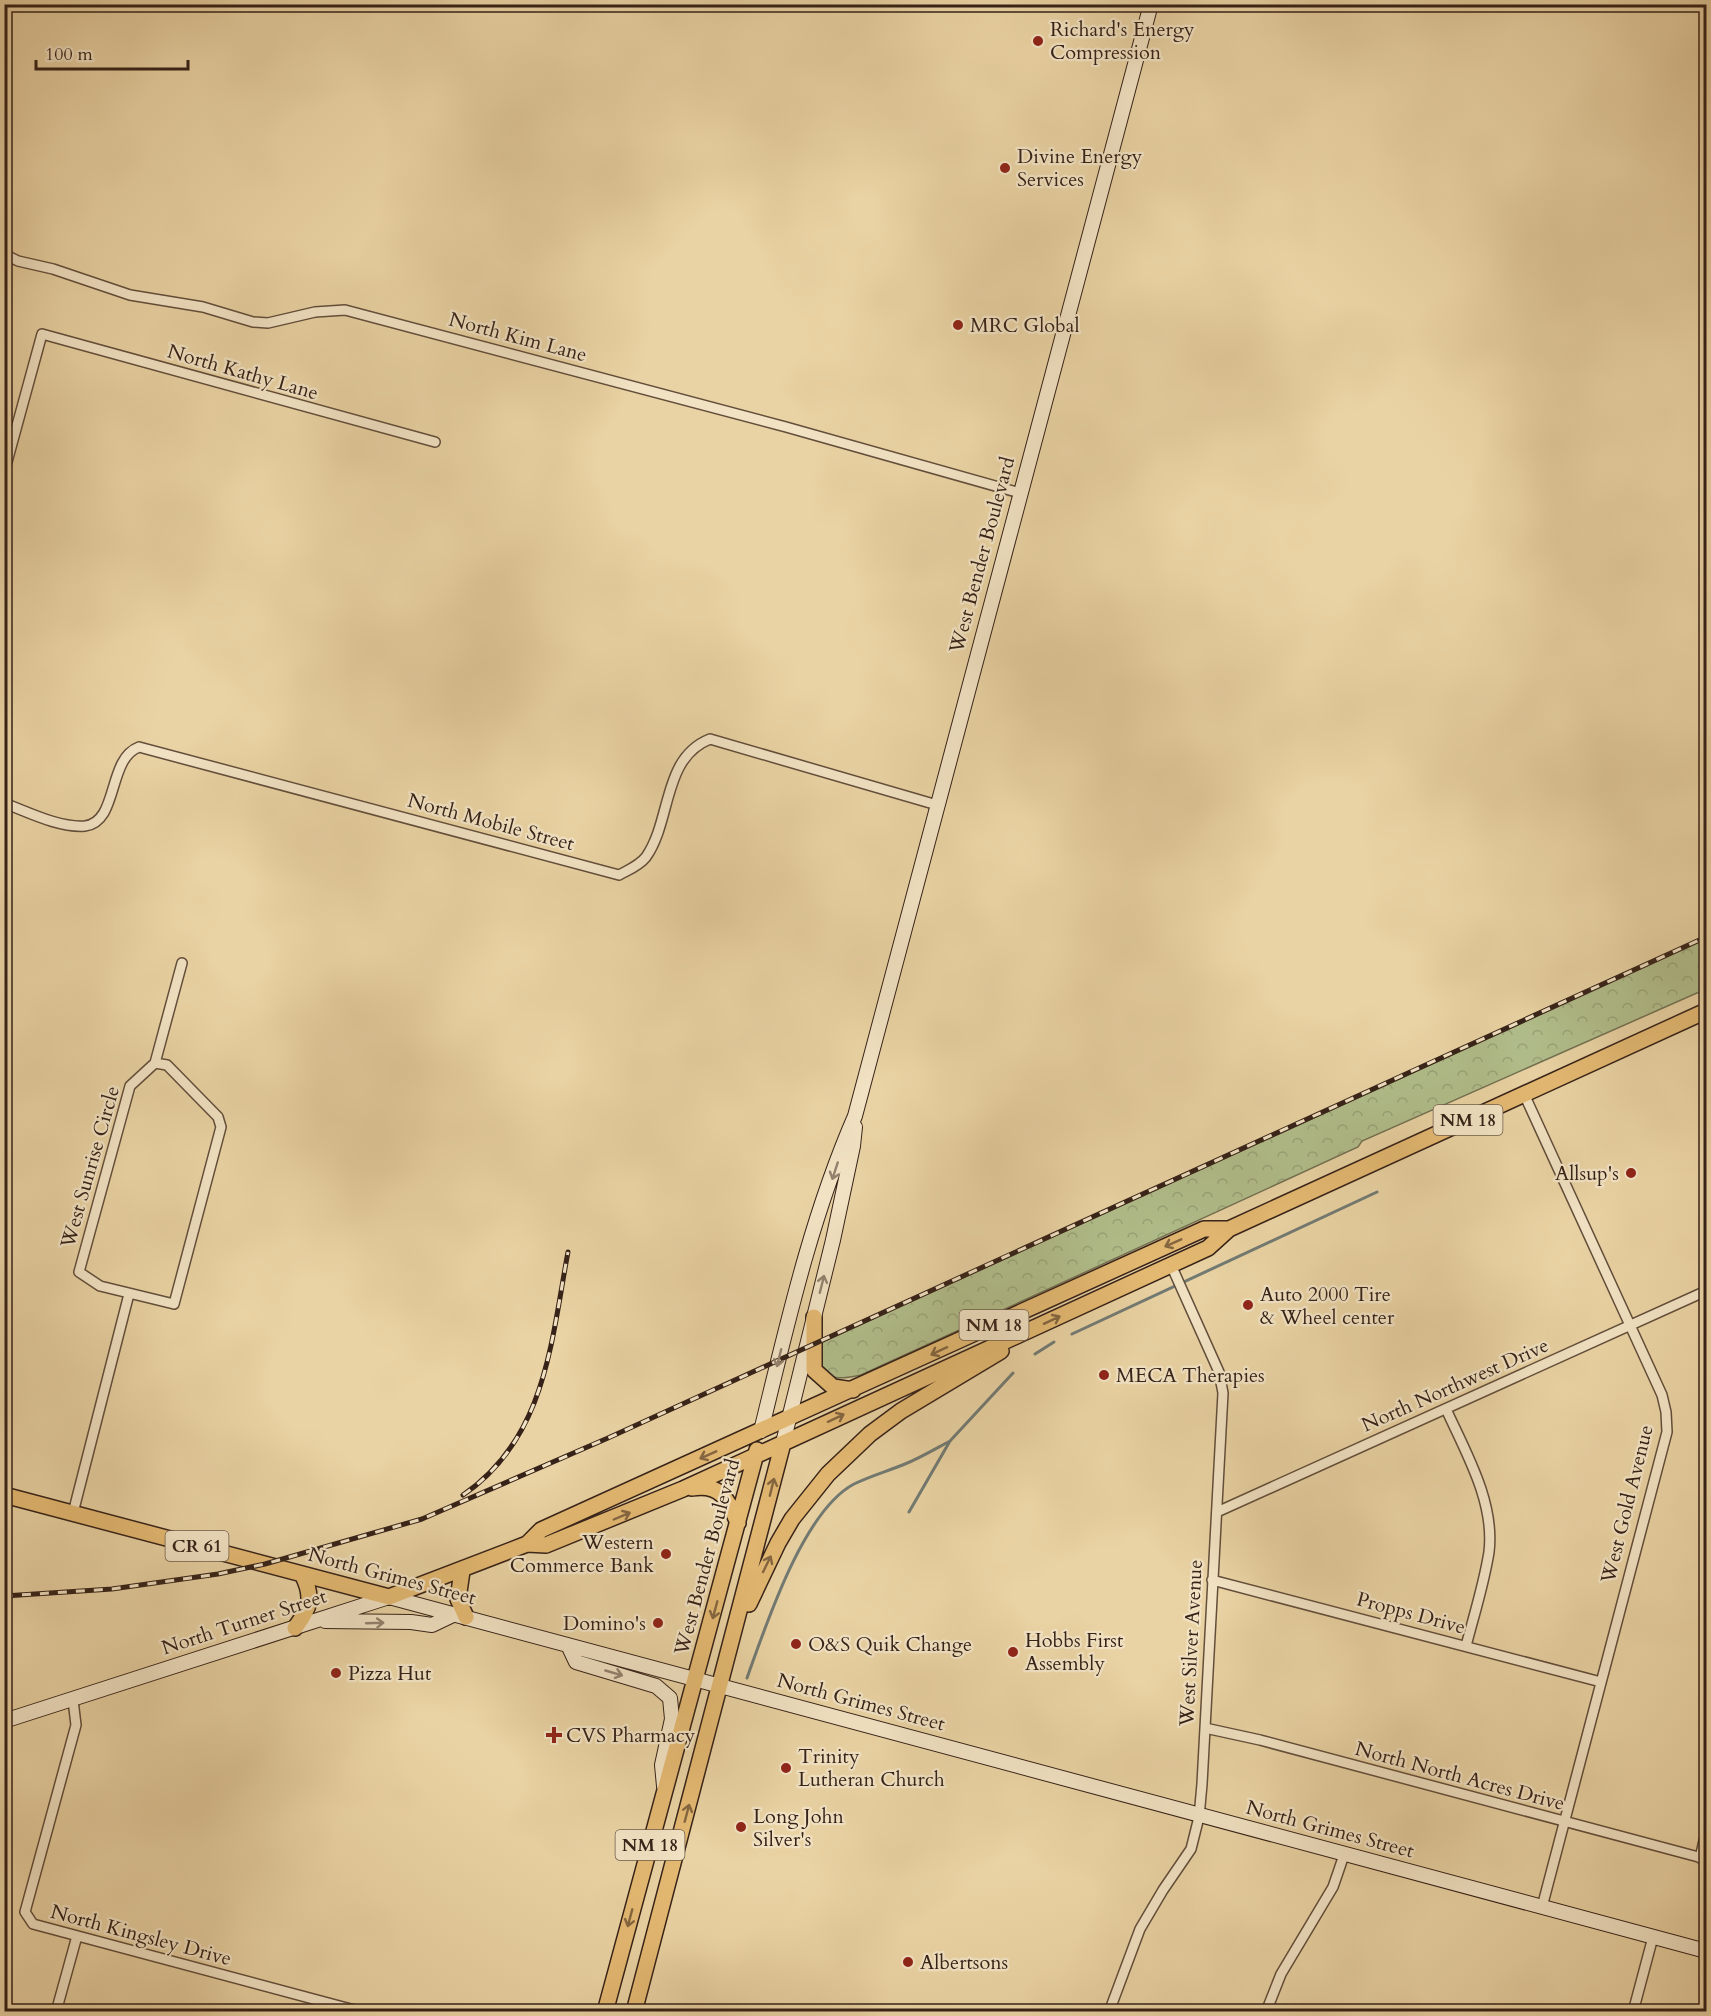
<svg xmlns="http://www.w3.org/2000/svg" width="1711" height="2016" viewBox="0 0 1711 2016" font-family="Cardo,serif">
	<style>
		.forest { fill: url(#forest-crowns); stroke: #737051; stroke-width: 1.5 }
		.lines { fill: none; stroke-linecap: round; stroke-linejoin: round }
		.stream { stroke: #727a73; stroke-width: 3 }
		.minor-casing { stroke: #634e3b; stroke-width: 12 }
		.secondary-casing { stroke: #362218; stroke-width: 16 }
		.primary-casing { stroke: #362218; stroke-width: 18 }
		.minor { stroke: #f1e2c3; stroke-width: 9 }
		.secondary { stroke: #f1e2c3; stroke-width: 14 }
		.primary { stroke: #e4b972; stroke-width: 15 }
		.rail-casing { stroke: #362218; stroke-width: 5 }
		.rail { stroke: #f1e2c3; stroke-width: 3; stroke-dasharray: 9; stroke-linecap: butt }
		.oneway { stroke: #94826e }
		.oneway2 { stroke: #846640 }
		.poi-dot { fill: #8f2418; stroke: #f1e2c3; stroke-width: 2 }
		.labels { text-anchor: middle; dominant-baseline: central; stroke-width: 4.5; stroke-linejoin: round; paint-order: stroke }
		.shield { fill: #f1e2c3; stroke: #6e5c4b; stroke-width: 1.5 }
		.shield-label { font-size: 18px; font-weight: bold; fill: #362218 }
		.poi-label { font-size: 20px; fill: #362218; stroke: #f1e2c3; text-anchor: start }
		.street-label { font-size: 20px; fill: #362218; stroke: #f1e2c3 }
	</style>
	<defs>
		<pattern id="forest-crowns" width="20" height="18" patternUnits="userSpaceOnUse" patternTransform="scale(1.5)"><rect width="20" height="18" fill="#b0bd8a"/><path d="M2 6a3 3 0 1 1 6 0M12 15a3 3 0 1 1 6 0" fill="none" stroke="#98a276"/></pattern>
	</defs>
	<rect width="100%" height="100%" fill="#e9d2a3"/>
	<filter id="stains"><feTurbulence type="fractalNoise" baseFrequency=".00333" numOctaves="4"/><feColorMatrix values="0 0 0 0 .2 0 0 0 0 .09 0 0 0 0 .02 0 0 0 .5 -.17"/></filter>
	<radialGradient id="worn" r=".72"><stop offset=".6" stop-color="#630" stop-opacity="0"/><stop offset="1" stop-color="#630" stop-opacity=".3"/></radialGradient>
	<path class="forest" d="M1706 939V989L1362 1141 1358 1147 861 1375C845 1378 835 1381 820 1371L818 1344Z"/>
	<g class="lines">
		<path class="stream" d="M1072 1334 1377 1192
			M1035 1354 1054 1342
			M909 1512 950 1441 1013 1373
			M747 1678C766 1625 803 1511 854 1484 870 1476 888 1471 905 1464 920 1458 935 1449 950 1441"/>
		<g class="minor-casing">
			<path id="minor" d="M4 254 18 261 53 269 130 295 203 307 253 322 268 323 315 312 345 310 786 427 1020 493
				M4 473 42 334 435 442
				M4 803C28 812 59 828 85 826 119 822 107 759 139 747L619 875C628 870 639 866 646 857 672 820 662 758 710 739L937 805
				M155 1063 167 1065 218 1117 221 1127 174 1304 100 1286 79 1272 130 1086 155 1063 182 963
				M1524 1094 1662 1395 1666 1412 1667 1432 1542 1907
				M1446 1409C1466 1453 1495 1502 1489 1552 1484 1584 1474 1615 1466 1646
				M1217 1512 1706 1291
				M73 1513 129 1294
				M1212 1580 1601 1682
				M73 1700 76 1725 25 1912 33 1924 362 2012
				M1205 1728 1260 1740 1706 1859
				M1700 1858 1706 1832
				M56 2012 77 1936
				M1109 2012 1140 1929 1163 1890 1191 1849 1199 1817 1202 1784 1223 1393 1219 1372 1171 1265
				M1266 2012 1281 1974 1333 1887 1344 1855
				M1633 2012 1653 1937"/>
		</g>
		<g class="secondary-casing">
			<path id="secondary" d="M761 1431C787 1325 811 1217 855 1116L1151 4
				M783 1443 833 1240 853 1146 855 1127
				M325 1621 411 1622 432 1625 455 1614
				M568 1645 576 1662 656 1686 670 1698 672 1719 662 1765 664 1786
				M4 1721 389 1597 1706 1951"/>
		</g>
		<g class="primary-casing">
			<path id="primary" d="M814 1317V1370L833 1387 853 1390
				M692 1488C720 1483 728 1499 738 1523
				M4 1495 389 1597 527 1544 541 1530 1204 1229H1229
				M527 1544 546 1545 683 1489 1208 1248 1229 1229 1706 1011
				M462 1571 458 1599 466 1617
				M749 1604 778 1543 792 1519 828 1474 870 1434 901 1411 1001 1351
				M295 1628C310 1608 314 1597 302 1574
				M605 2012 757 1450
				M634 2012 783 1443"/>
		</g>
		<use href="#minor" class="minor"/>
		<use href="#secondary" class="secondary"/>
		<use href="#primary" class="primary"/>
		<g class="rail-casing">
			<path id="rail" d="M463 1495C546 1438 551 1342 568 1252
				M4 1596 112 1589 218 1574 265 1564 422 1519 608 1438 1706 937"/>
		</g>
		<use href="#rail" class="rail"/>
	</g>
	<defs><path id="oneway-shaft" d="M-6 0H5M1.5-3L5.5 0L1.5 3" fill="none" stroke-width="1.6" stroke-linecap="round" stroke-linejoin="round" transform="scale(1.5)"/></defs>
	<g class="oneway">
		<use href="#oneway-shaft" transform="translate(835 1171) rotate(108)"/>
		<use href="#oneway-shaft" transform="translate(822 1284) rotate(-76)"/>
		<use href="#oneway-shaft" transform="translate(779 1358) rotate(104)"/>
		<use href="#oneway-shaft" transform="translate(375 1623) rotate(-2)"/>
		<use href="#oneway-shaft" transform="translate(614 1673) rotate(16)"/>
	</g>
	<g class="oneway2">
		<use href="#oneway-shaft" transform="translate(1173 1243) rotate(156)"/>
		<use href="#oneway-shaft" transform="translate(1052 1320) rotate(-25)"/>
		<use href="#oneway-shaft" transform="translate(939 1351) rotate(155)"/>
		<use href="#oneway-shaft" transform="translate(836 1418) rotate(-25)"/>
		<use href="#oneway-shaft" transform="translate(708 1455) rotate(156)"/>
		<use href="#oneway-shaft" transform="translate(772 1487) rotate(-76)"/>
		<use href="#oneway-shaft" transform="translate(622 1516) rotate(-23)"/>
		<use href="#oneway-shaft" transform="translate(767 1564) rotate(-64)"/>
		<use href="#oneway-shaft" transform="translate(715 1610) rotate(105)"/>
		<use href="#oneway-shaft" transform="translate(687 1813) rotate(-75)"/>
		<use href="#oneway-shaft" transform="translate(630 1918) rotate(105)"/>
	</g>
	<g class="poi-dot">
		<circle cx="1038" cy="41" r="6"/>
		<circle cx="1005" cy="168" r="6"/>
		<circle cx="958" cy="325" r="6"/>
		<circle cx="1631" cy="1173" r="6"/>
		<circle cx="1248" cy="1305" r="6"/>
		<circle cx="1104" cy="1375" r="6"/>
		<circle cx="666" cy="1554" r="6"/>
		<circle cx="658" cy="1623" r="6"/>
		<circle cx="796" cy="1644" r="6"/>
		<circle cx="1013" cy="1652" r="6"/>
		<circle cx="336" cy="1673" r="6"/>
		<path d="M551 1726h6v6h6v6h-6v6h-6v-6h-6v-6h6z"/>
		<circle cx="786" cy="1768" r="6"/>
		<circle cx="741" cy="1827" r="6"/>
		<circle cx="908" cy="1962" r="6"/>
	</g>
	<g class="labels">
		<g class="shield">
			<rect x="1433.5" y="1105" width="69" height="30" rx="4.5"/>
			<rect x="959.5" y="1310" width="69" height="30" rx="4.5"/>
			<rect x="165.5" y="1531" width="63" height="30" rx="4.5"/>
			<rect x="615.5" y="1830" width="69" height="30" rx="4.5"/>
		</g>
		<g class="shield-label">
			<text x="1468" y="1120">NM 18</text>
			<text x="994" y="1325">NM 18</text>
			<text x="197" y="1546">CR 61</text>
			<text x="650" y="1845">NM 18</text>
		</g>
		<g class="poi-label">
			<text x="1050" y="29">Richard's Energy<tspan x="1050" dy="23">Compression</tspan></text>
			<text x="1017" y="156">Divine Energy<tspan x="1017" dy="23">Services</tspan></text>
			<text x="970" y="325">MRC Global</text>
			<text x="1619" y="1173" text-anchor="end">Allsup's</text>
			<text x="1260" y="1294">Auto 2000 Tire<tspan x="1260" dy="23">&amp; Wheel center</tspan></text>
			<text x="1116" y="1375">MECA Therapies</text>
			<text x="654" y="1542" text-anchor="end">Western<tspan x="654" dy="23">Commerce Bank</tspan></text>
			<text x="646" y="1623" text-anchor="end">Domino's</text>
			<text x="1025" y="1640">Hobbs First<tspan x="1025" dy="23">Assembly</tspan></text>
			<text x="808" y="1644">O&amp;S Quik Change</text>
			<text x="348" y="1673">Pizza Hut</text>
			<text x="566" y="1735">CVS Pharmacy</text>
			<text x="798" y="1756">Trinity<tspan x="798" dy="23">Lutheran Church</tspan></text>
			<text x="753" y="1816">Long John<tspan x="753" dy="23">Silver's</tspan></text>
			<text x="920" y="1962">Albertsons</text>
		</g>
		<g class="street-label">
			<text transform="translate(518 337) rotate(15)">North Kim Lane</text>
			<text transform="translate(243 372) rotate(16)">North Kathy Lane</text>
			<text transform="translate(982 555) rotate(-75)">West Bender Boulevard</text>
			<text transform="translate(491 822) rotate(15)">North Mobile Street</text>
			<text transform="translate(90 1167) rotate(-74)">West Sunrise Circle</text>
			<text transform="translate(1455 1385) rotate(-24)">North Northwest Drive</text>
			<text transform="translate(1627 1504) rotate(-76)">West Gold Avenue</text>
			<text transform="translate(707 1557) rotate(-75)">West Bender Boulevard</text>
			<text transform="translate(392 1576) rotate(15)">North Grimes Street</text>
			<text transform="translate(1411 1613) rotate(15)">Propps Drive</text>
			<text transform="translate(244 1622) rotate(-18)">North Turner Street</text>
			<text transform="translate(1191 1643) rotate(-87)">West Silver Avenue</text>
			<text transform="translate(861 1702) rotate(15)">North Grimes Street</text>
			<text transform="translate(1460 1776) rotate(15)">North North Acres Drive</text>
			<text transform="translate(1330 1829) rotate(15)">North Grimes Street</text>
			<text transform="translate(141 1935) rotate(15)">North Kingsley Drive</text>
		</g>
	</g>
	<rect width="1711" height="2016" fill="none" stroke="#e9d2a3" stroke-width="24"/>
	<rect x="6" y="6" width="1699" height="2004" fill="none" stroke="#362218" stroke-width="3"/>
	<rect x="12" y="12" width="1687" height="1992" fill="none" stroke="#362218" stroke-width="1.5"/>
	<path d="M36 60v9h152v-9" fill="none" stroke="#362218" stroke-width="3"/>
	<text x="45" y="60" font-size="18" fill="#362218" stroke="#f1e2c3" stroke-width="4.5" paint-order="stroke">100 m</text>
	<rect width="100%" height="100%" filter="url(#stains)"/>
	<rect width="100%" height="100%" fill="url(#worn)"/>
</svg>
